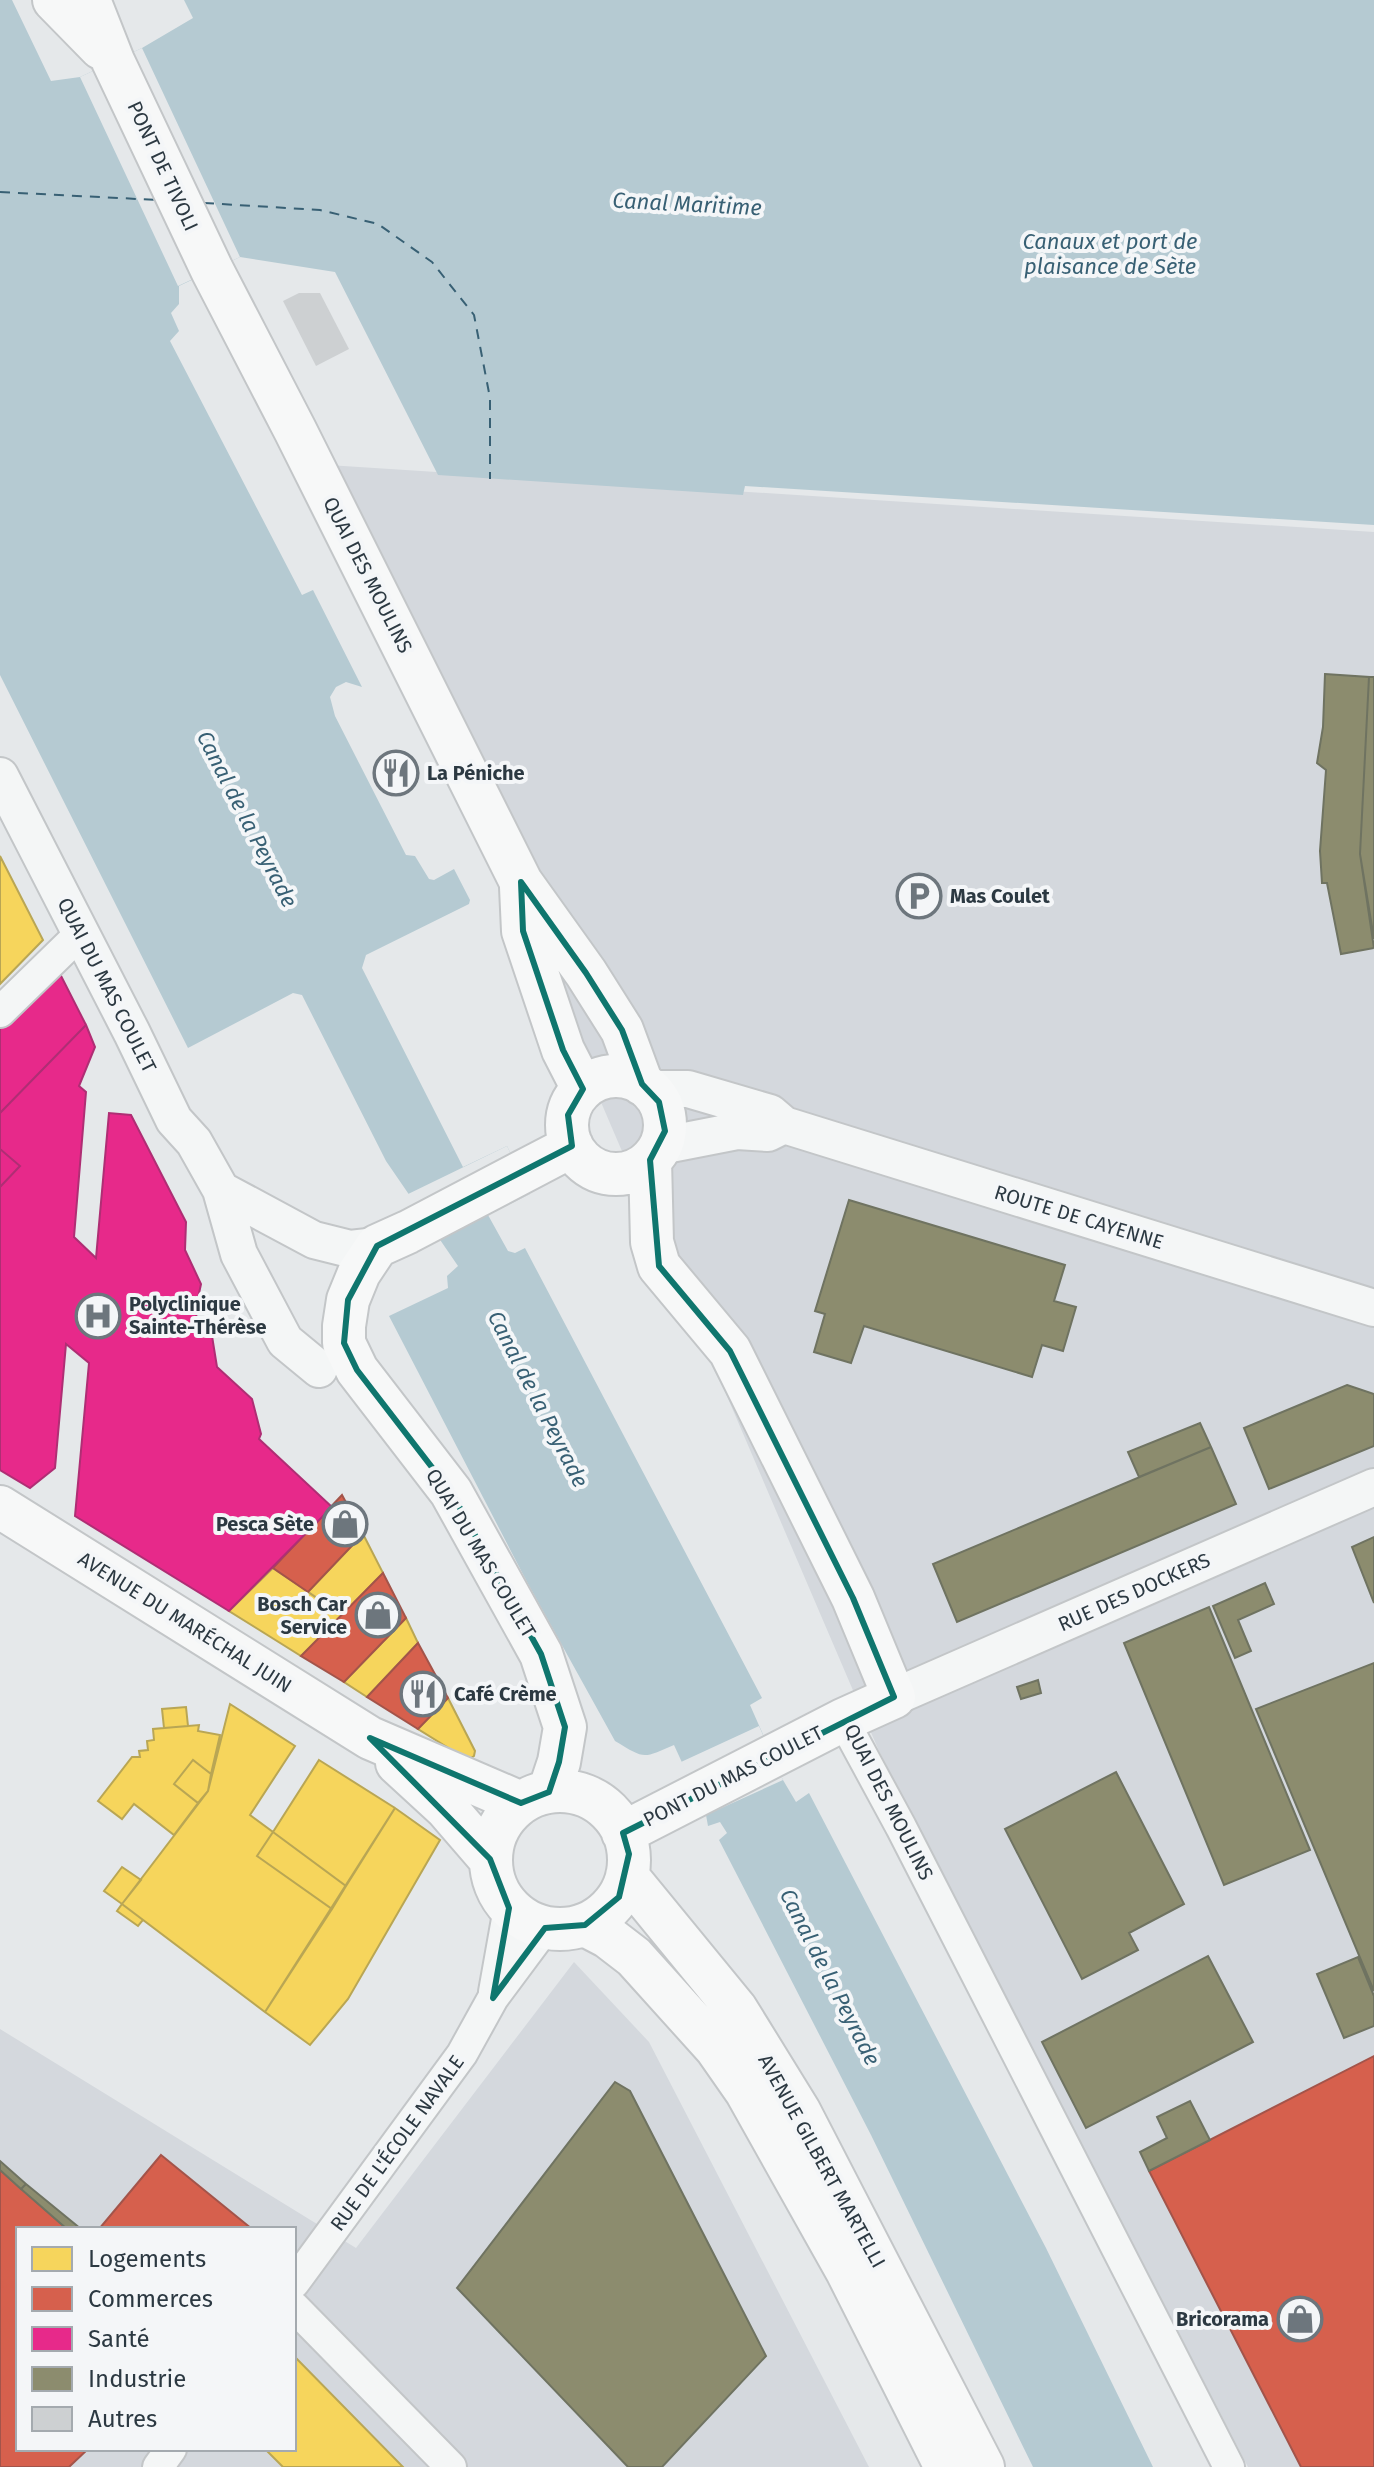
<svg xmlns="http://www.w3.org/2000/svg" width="1374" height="2467" viewBox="0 0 1374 2467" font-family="'Fira Sans',sans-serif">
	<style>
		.built { fill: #d4d8dd; fill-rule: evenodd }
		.water { fill: #b5cad2 }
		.pier { fill: #e5e8ea }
		.homes { fill: #f6d55c; stroke: #b9a654; stroke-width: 2 }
		.shops { fill: #d6604d; stroke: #a3544a; stroke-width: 2 }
		.health { fill: #e7298a; stroke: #af2e74; stroke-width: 2 }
		.industry { fill: #8c8c6e; stroke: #6f7361; stroke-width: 2 }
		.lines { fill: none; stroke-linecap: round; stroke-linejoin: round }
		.ferry { stroke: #386074; stroke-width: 2; stroke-dasharray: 10 8; stroke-linecap: butt }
		.building { fill: #cdd0d2 }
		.minor-casing { stroke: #c3c6c8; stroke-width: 34 }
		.tertiary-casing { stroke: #c3c6c8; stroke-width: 40 }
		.secondary-casing { stroke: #c3c6c8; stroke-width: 46 }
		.minor { stroke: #f4f6f6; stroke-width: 30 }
		.tertiary { stroke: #f4f6f6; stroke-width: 36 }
		.secondary { stroke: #f7f8f8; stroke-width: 42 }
		.marked { fill: none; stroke: #0f766e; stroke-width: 6; stroke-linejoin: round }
		.labels { text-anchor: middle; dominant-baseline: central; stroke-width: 8; stroke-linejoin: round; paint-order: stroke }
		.street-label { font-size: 20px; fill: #2c3942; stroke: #f4f6f8 }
		.poi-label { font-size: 20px; font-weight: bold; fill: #2c3942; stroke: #f4f6f8; text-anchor: start }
		.water-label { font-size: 22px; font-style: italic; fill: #386074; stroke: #f4f6f8 }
	</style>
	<rect width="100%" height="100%" fill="#e5e8ea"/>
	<path class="built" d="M328 465 1374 532V2467H1248L879 1751Z
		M574 1962 649 2042 869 2467H0V2029L356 2248ZM18 2229H294V2449H18Z"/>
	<path class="water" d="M0 0H12L51 81 80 77 142 48 193 18 184 0H1374V525L745 486 743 495 438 475 335 272 240 257 179 286V304L171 313 179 331 170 341 302 595 313 590 362 687 346 682 336 687 330 697 335 716 406 855 415 856 429 879 434 880 454 869 470 900 469 904 366 955 362 968 463 1167 507 1146 530 1194 488 1215 508 1251 515 1253 525 1248 762 1698 750 1705 783 1780 796 1802 809 1793 1046 2248 1153 2467H1033L871 2135 719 1840 727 1833 720 1822 708 1826 706 1815 674 1745C642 1759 645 1759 615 1741L527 1582 389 1316 448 1288 447 1276 458 1266 386 1161 302 995 293 993 188 1048 0 675Z"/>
	<path class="pier" d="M142 48 240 257 178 286 80 77Z
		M507 1146 530 1194 435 1241 404 1196Z
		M759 1726 783 1780 706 1815 681 1762Z"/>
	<path class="homes" d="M0 856 43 940 0 984Z
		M363 1534 383 1573 342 1615 308 1592Z
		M273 1568 342 1615 301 1656 229 1611Z
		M406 1618 418 1643 367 1697 344 1682Z
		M448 1698 475 1751 474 1756 471 1758 463 1757 418 1729Z
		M230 1704 295 1746 250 1815 273 1832 257 1856 332 1909 265 2012 122 1904 208 1791Z
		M186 1707 188 1726 164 1728 162 1709Z
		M199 1725 198 1731 220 1735 211 1774 193 1760 174 1784 198 1803 174 1835 134 1804 122 1819 98 1801 132 1757H140L139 1751 148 1750 147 1741 154 1740 153 1729Z
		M193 1760 211 1774 208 1791 198 1803 174 1784Z
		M319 1760 395 1808 346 1886 273 1832Z
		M395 1808 440 1840 348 1999 310 2045 265 2012Z
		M273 1832 346 1886 332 1909 257 1856Z
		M122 1867 141 1880 122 1904 104 1891Z
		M122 1904 143 1920 138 1926 117 1911Z
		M294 2356 403 2467H283L265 2449H294Z"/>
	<path class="shops" d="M342 1495 363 1534 308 1592 273 1568Z
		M383 1573 406 1618 344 1682 301 1656Z
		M418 1643 448 1698 418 1729 367 1697Z
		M1374 2056V2467H1301L1149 2171Z
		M161 2155 252 2229H99Z
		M0 2170 67 2229H18V2449H88L69 2467H0Z"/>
	<path class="health" d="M57 968 86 1025 0 1113V1026Z
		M86 1025 95 1047 79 1086 86 1092 74 1237 96 1258 109 1113 131 1115 186 1222 185 1250 201 1284 195 1312 198 1320 212 1336 217 1367 252 1399 261 1434 259 1439 332 1507 229 1611 75 1516 89 1363 66 1344 55 1468 30 1488 0 1470V1187L20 1166 0 1149V1113Z
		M0 1149 20 1166 0 1187Z"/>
	<path class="industry" d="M1325 674 1369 677 1360 854 1374 948 1341 954 1327 883H1322L1320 851 1326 770 1317 763 1323 727Z
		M1369 677H1374V939L1360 854Z
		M849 1200 1065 1265 1054 1301 1076 1307 1063 1351 1042 1345 1032 1377 864 1326 851 1363 814 1352 825 1314 815 1311Z
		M1347 1385 1374 1394V1446L1269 1489 1244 1428Z
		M1200 1423 1211 1447 1139 1477 1128 1452Z
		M1211 1447 1236 1504 957 1622 933 1564Z
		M1374 1537V1603L1352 1547Z
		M1265 1583 1274 1604 1238 1620 1251 1651 1235 1658 1213 1606Z
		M1209 1607 1310 1850 1224 1885 1124 1643Z
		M1374 1663V1991L1256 1709Z
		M1038 1680 1041 1693 1021 1699 1017 1687Z
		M1116 1772 1184 1904 1129 1933 1138 1950 1082 1979 1005 1829Z
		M1208 1956 1253 2042 1086 2128 1042 2042Z
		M1358 1957 1374 1996V2026L1344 2038 1317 1974Z
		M615 2082 630 2091 766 2356 662 2467H628L457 2288Z
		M1190 2101 1210 2140 1149 2171 1140 2152 1167 2138 1157 2117Z
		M0 2161 26 2184 21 2189 0 2170Z
		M26 2184 81 2229H67L21 2189Z"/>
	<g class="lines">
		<path class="ferry" d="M0 192 158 200
			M204 203 320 210 378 224 432 262 474 315 490 398V479"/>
	</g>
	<path class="building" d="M299 293H320L349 349 316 366 283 301Z"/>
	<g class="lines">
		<g class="minor-casing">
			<path id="minor" d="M0 1012 81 933
				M843 1720 901 1827 1229 2467
				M494 1992 509 1908
				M294 2283 462 2054 493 1998 545 1928
				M294 2307 451 2467
				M158 2467 171 2449"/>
		</g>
		<g class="tertiary-casing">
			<path id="tertiary" d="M0 776 132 1033 174 1120 194 1142 221 1190 239 1254 285 1341 319 1369
				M650 1089H688L770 1113 784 1125 1374 1308
				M660 1146 737 1131 768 1133 784 1125
				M221 1190 314 1240 350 1249 377 1246
				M894 1697 1374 1487"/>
		</g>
		<g class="secondary-casing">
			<path id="secondary" d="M54 0 101 48
				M89 0 113 61 212 270 295 430 521 882 586 973 622 1030 642 1084
				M521 887 523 931 563 1050 583 1089
				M567 1125a49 49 0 1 1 98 0a49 49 0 1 1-98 0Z
				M0 1507 370 1738 521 1803
				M397 1763 446 1808 490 1859
				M491 1860a69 69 0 1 1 138 0a69 69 0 1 1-138 0Z
				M549 1792 559 1762 565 1727 541 1654 451 1492 357 1370 344 1343V1326L348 1300 359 1273 377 1246 408 1232 572 1146
				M623 1833 843 1720 894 1697 853 1598 730 1351 659 1266 652 1242 650 1160
				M627 1876 736 2009 799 2111 983 2467
				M585 1925 608 1937 634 1957 716 2048 746 2091 847 2271 946 2467"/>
		</g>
		<use href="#minor" class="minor"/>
		<use href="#tertiary" class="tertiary"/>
		<use href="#secondary" class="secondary"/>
	</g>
	<path class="marked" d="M521 882 586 973 622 1030 642 1084 659 1102 665 1131 650 1160 659 1266 730 1351 853 1598 894 1697 623 1833 629 1854 619 1897 585 1925 545 1928 493 1998 509 1908 490 1859 370 1738 521 1803 549 1792 559 1762 565 1727 541 1654 451 1492 357 1370 344 1343 348 1300 377 1246 572 1146 568 1115 583 1089 563 1050 523 931Z"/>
	<defs>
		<g id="restaurant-ring" transform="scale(2.3)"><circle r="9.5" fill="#f4f6f8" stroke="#6d767d" stroke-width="1.5"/><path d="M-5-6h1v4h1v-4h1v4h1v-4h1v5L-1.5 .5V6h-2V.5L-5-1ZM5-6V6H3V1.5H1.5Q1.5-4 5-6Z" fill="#6d767d"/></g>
		<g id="parking-ring" transform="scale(2.3)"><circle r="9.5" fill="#f4f6f8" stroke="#6d767d" stroke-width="1.5"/><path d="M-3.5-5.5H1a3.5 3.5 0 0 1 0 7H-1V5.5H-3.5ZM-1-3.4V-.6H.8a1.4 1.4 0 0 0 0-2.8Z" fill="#6d767d"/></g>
		<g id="hospital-ring" transform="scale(2.3)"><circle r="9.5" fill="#f4f6f8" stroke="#6d767d" stroke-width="1.5"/><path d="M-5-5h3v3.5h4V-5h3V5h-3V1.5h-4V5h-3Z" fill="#6d767d"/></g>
		<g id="shop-ring" transform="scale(2.3)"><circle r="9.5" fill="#f4f6f8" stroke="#6d767d" stroke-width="1.5"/><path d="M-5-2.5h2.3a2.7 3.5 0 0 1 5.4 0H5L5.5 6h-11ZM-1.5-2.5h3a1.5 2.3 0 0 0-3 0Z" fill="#6d767d"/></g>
	</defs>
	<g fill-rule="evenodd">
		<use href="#restaurant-ring" x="396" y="773"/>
		<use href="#parking-ring" x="919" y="896"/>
		<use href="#hospital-ring" x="98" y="1316"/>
		<use href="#shop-ring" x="345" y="1524"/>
		<use href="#shop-ring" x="378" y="1615"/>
		<use href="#restaurant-ring" x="423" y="1694"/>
		<use href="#shop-ring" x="1300" y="2319"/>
	</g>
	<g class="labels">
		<g class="street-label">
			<text transform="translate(163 166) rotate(65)">PONT DE TIVOLI</text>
			<text transform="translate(368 575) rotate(63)">QUAI DES MOULINS</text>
			<text transform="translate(107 985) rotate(63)">QUAI DU MAS COULET</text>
			<text transform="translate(1079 1217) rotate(17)">ROUTE DE CAYENNE</text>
			<text transform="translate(481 1553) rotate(59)">QUAI DU MAS COULET</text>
			<text transform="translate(1134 1592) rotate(-24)">RUE DES DOCKERS</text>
			<text transform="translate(185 1622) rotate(32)">AVENUE DU MARÉCHAL JUIN</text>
			<text transform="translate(733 1776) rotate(-27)">PONT DU MAS COULET</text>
			<text transform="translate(889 1802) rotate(63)">QUAI DES MOULINS</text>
			<text transform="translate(397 2143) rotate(-54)">RUE DE L'ÉCOLE NAVALE</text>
			<text transform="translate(822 2161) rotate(61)">AVENUE GILBERT MARTELLI</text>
		</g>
		<g class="poi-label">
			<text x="427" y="773">La Péniche</text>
			<text x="950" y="896">Mas Coulet</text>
			<text x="129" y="1304">Polyclinique<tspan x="129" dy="23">Sainte-Thérèse</tspan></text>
			<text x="314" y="1524" text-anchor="end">Pesca Sète</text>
			<text x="347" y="1604" text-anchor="end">Bosch Car<tspan x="347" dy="23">Service</tspan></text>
			<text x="454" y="1694">Café Crème</text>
			<text x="1269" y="2319" text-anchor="end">Bricorama</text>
		</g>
		<g class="water-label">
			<text transform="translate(687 204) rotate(3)">Canal Maritime</text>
			<text x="1110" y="241">Canaux et port de<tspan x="1110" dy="25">plaisance de Sète</tspan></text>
			<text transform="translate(247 819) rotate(63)">Canal de la Peyrade</text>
			<text transform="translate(538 1399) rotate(63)">Canal de la Peyrade</text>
			<text transform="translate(830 1977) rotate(63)">Canal de la Peyrade</text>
		</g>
	</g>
	<rect x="16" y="2227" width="280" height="224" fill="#f4f6f8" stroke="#a4aaaf" stroke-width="2"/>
	<rect x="32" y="2247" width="40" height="24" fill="#f6d55c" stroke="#a4aaaf" stroke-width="2"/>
	<text x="88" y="2267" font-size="24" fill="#2c3942">Logements</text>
	<rect x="32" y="2287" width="40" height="24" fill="#d6604d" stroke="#a4aaaf" stroke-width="2"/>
	<text x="88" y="2307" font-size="24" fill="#2c3942">Commerces</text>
	<rect x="32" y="2327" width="40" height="24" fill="#e7298a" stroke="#a4aaaf" stroke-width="2"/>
	<text x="88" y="2347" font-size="24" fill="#2c3942">Santé</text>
	<rect x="32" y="2367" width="40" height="24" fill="#8c8c6e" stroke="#a4aaaf" stroke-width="2"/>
	<text x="88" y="2387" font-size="24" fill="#2c3942">Industrie</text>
	<rect x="32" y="2407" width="40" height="24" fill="#cdd0d2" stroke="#a4aaaf" stroke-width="2"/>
	<text x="88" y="2427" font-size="24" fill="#2c3942">Autres</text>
</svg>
